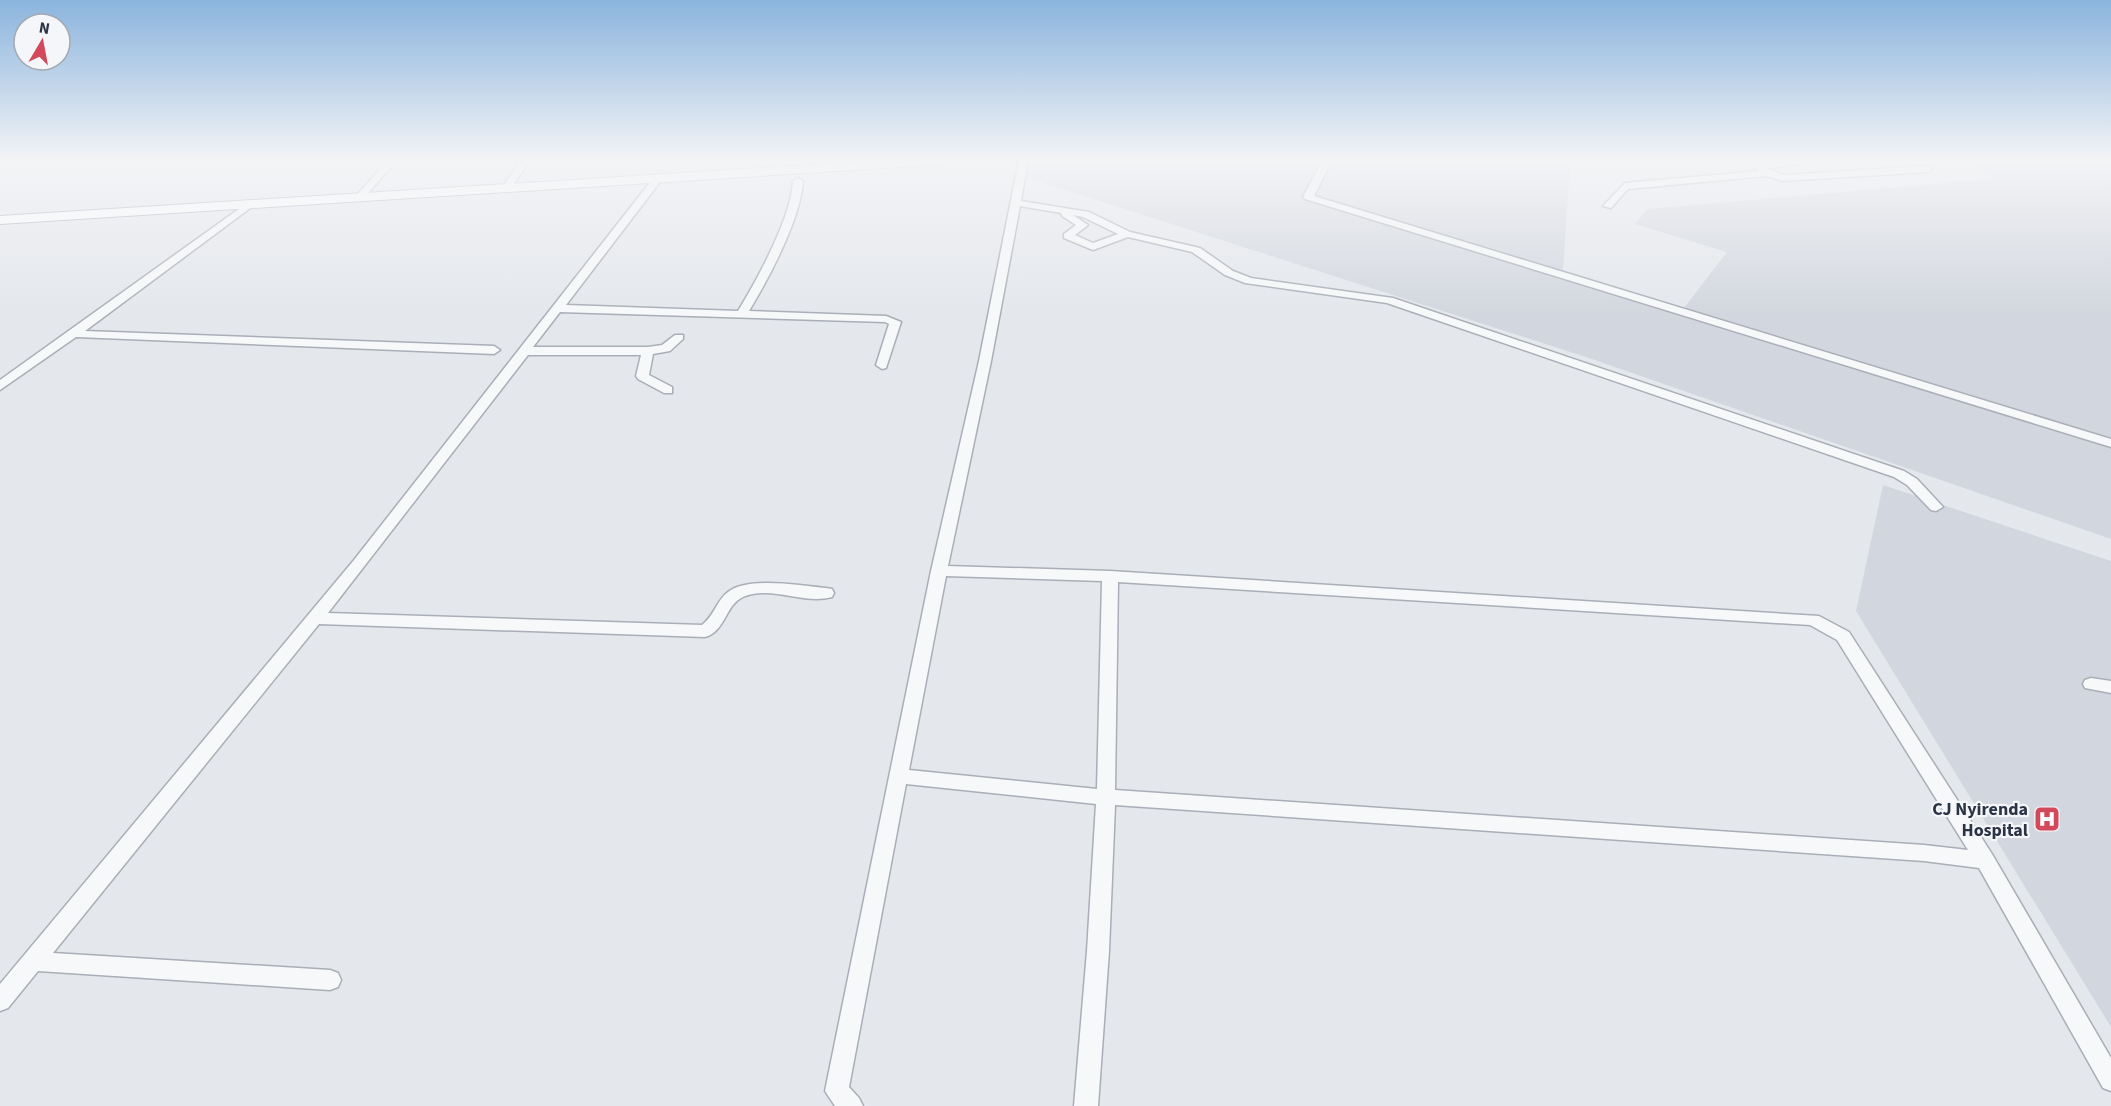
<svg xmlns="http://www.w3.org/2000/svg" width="2111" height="1106" viewBox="0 0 2111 1106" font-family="'Source Sans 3',sans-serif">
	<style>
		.built { fill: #d2d6de }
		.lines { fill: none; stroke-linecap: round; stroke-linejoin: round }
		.minor-casing { stroke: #a9aeb7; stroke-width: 3 }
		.major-casing { stroke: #a3abb8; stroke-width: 2 }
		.minor { fill: #f7f8fa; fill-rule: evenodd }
		.major { fill: #fff; fill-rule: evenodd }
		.labels { text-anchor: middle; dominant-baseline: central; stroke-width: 4.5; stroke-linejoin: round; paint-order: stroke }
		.near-poi-label { font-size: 18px; font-weight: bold; fill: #2b3445; stroke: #f4f6f9; text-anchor: end }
	</style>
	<rect width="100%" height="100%" fill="#e4e7ec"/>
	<path class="built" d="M1061 160H1633L1570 167 1563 270 1684 308 1727 252 1635 224 1648 209 1993 179 1959 160H2111V539L1586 357 1025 177 1028 163Z
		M1883 485 2111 561V1027L1856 611Z"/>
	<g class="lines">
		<g class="minor-casing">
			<path id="minor" d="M388 160H397L362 200H356V196Z
				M521 160H530L510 190H504L502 188Z
				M1019 160H1028L1021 201 1089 212 1130 232 1200 248 1233 271 1251 278 1393 298 1904 471 1917 479 1943 507 1936 511 1931 510 1907 485 1894 477 1387 303 1245 283 1225 275 1192 252 1128 237 1093 250 1064 238V234L1076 225 1062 216 1061 213 1020 206 991 361 948 566 1110 571 1819 616 1849 632 1992 854 2111 1058V1091L2103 1088 1979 868 1924 861 1115 805 1109 951 1098 1106H1074L1087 951 1096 804 906 784 849 1087 859 1098 863 1106H835L825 1091 931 571 979 361ZM1073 215 1083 217 1118 234 1093 243 1075 235 1088 225ZM946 576 1102 581 1097 789 909 770ZM1118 582 1810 625 1837 640 1968 850 1924 845 1115 790Z
				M1323 160H1332L1314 196 2111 439V447L1305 199 1303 197Z
				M1744 160H1755L1759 163 1834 160 1767 168 1784 175 1927 166 1932 169 1927 172 1783 181 1767 176 1628 189 1611 208 1603 206 1625 183 1759 171Z
				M655 176 663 178 566 305 738 311C758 278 791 218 793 181L798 178 803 181C801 218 769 278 749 311L886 316 901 322 886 368 882 369 876 365 889 324 885 322 560 312 533 347H648L662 345 675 335H683V339L670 351 653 354 649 375 672 387V393H664L638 379 636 376 641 355H528L328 613 702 625C714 616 717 600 728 592 749 576 801 586 826 588L832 589 834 593 832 597C804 605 770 585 743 597 725 605 726 631 705 637L319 624 53 953 330 970 338 973 341 980 338 987 330 990 38 971 8 1008 0 1011V984L354 560Z
				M250 201 255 204 253 206 85 331 494 346 500 350 494 354 76 337 0 390V380Z
				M2091 678 2111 681V693L2085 688 2083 684 2085 680Z"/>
		</g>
		<g class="major-casing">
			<path id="major" d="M887 160H955L949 164 0 224V216Z"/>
		</g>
		<use href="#minor" class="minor"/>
		<use href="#major" class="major"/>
	</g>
	<linearGradient id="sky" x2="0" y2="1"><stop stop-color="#8bb4dd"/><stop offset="0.51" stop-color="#f3f4f6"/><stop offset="1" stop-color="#f3f4f6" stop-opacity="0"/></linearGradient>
	<rect width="2111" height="315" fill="url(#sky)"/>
	<defs>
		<g id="hospital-square" transform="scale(1.35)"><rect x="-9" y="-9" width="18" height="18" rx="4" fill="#d1495b" stroke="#f4f6f9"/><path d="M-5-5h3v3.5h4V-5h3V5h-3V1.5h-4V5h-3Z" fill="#fff"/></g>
	</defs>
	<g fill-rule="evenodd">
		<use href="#hospital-square" x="2047" y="819"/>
	</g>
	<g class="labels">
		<g class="near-poi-label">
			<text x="2028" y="809">CJ Nyirenda<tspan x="2028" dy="21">Hospital</tspan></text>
		</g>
	</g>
	<g transform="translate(42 42) rotate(10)"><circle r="28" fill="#f4f6f9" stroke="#a4a8b1" stroke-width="1.5"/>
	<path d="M0-4.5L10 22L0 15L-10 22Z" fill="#d1495b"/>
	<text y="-9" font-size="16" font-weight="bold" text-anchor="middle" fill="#2b3445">N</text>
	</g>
</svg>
